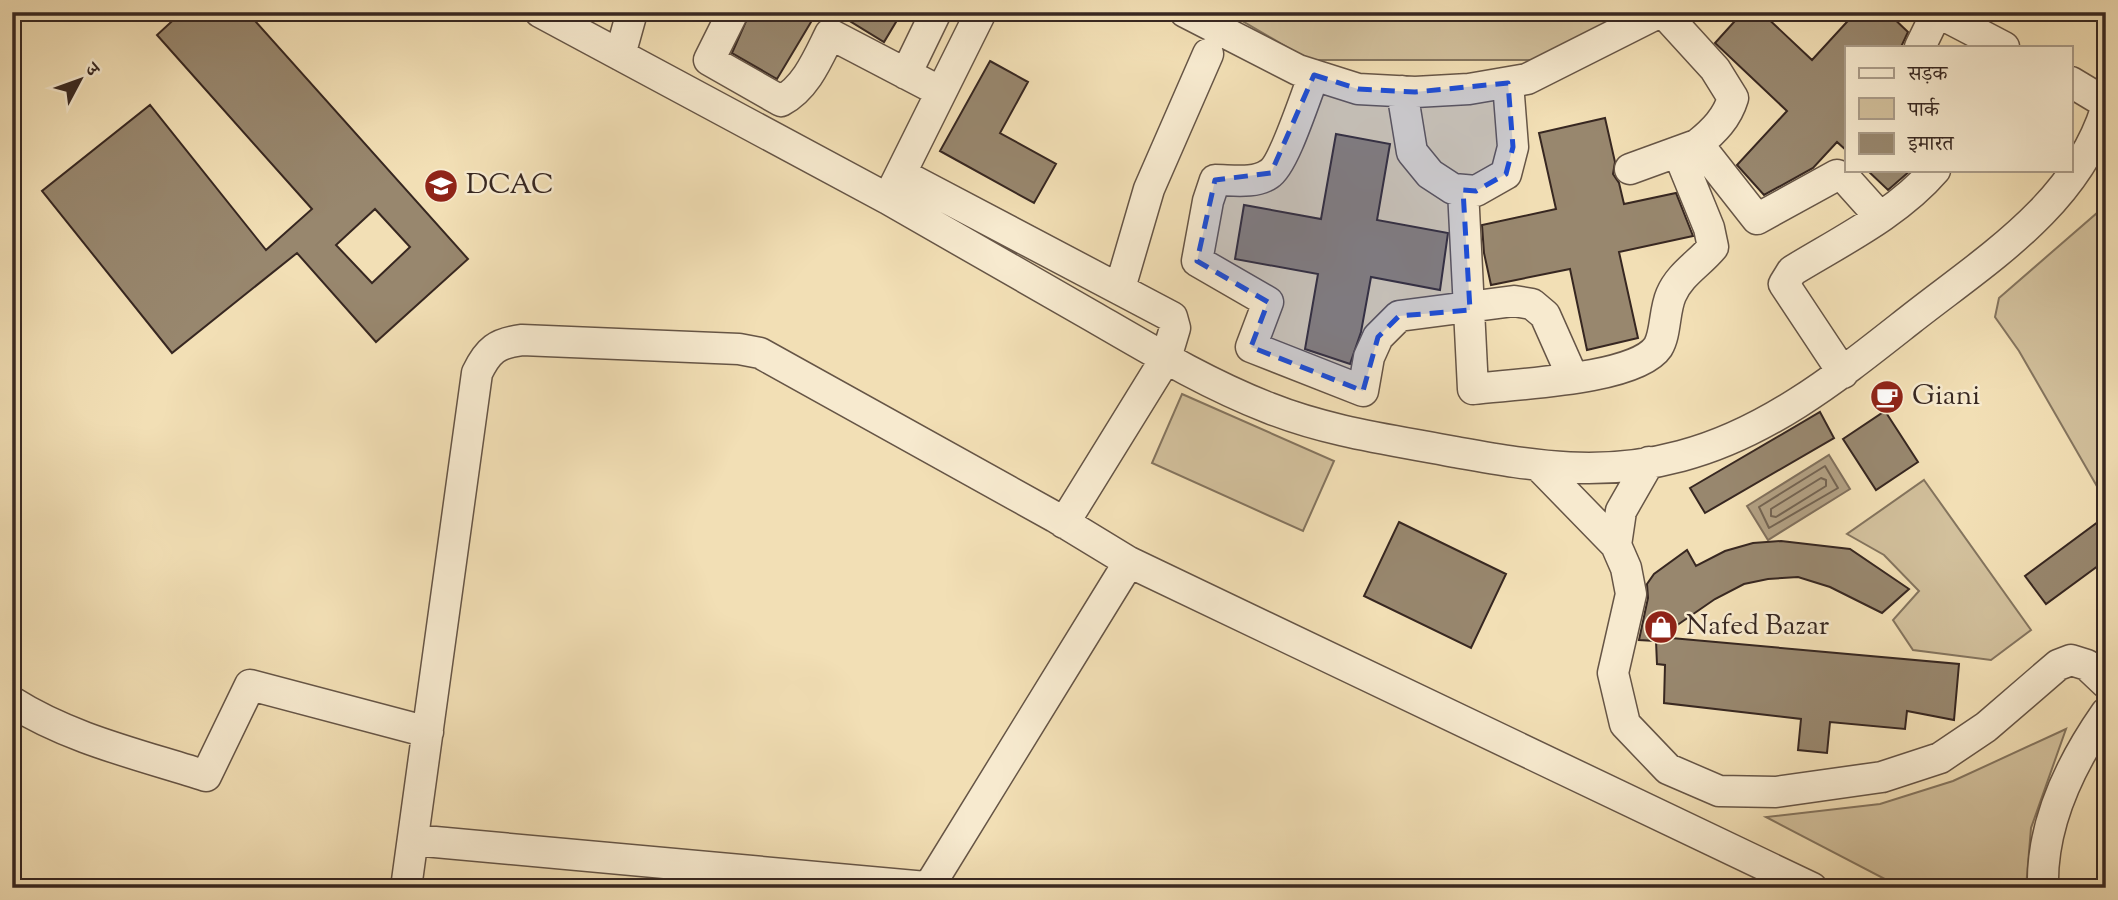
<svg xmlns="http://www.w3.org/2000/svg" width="2118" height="900" viewBox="0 0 2118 900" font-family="'Sorts Mill Goudy','Noto Serif Devanagari',serif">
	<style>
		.green { fill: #d2c09c; stroke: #84745e; stroke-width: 2 }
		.water { fill: #b2a083; stroke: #81705c; stroke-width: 2 }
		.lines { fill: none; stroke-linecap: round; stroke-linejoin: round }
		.shore { stroke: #746452; stroke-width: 2 }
		.building { fill: #98876e; stroke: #372721; stroke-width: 2; fill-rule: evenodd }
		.street-casing { stroke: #665546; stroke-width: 33 }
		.street { stroke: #f7eacf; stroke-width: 30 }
		.marked { fill: #1d4ed8; fill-opacity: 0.2; stroke: #1d4ed8; stroke-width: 5; stroke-dasharray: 14 9; stroke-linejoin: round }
		.labels { text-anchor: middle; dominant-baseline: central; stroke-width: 5; stroke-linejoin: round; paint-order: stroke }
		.poi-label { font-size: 28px; fill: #372721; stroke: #f7eacf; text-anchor: start }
	</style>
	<rect width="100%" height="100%" fill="#f2dfb5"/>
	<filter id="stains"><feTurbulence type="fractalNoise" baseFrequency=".00286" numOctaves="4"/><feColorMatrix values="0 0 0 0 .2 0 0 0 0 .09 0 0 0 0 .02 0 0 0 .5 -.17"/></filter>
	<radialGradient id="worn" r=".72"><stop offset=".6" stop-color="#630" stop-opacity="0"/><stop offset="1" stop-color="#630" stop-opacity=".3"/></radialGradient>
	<path class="green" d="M1227 12H1626L1555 60H1309Z
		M2106 197V502L2019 351 1995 317 1999 298 2098 212Z
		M1182 394 1334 461 1303 531 1152 463Z
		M1924 480 2031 630 1991 660 1913 650 1893 620 1919 591 1884 555 1847 534Z
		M2066 729 2031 828 2026 888H1902L1766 817 1880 804 1953 781Z"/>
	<path class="water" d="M1829 455 1850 489 1768 540 1747 506Z"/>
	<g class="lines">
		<path class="shore" d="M1825 466 1838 488 1769 528 1759 507Z
			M1821 478 1826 480V486L1776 517 1771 516V509Z"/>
	</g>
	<path class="building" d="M182 12H247L468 259 376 342 297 253 172 353 42 191 150 105 266 250 312 209 157 35ZM375 209 410 247 372 283 336 245Z
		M750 12H817L777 79 732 53Z
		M835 12H902L884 42Z
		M1743 12H1761L1812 60 1856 12H1887L1908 32 1901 47H1847V151L1837 142 1813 168 1764 195 1737 165 1787 111 1715 43Z
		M990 61 1028 82 1000 133 1056 164 1034 203 940 151Z
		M1605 118 1615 162 1613 174 1619 183 1624 204 1676 193 1693 236 1619 252 1638 338 1587 350 1570 269 1491 285 1484 253 1482 225 1556 209 1539 133Z
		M1336 134 1390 144 1377 220 1448 233 1440 290 1371 277 1361 332 1350 364 1305 349 1318 274 1235 259 1244 205 1321 219Z
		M1867 170H1911L1888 190Z
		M1885 411 1918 462 1876 490 1843 439Z
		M1820 412 1834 438 1705 513 1690 488Z
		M2106 516V560L2046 604 2025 576Z
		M1399 522 1506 574 1471 648 1364 596Z
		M1781 541 1850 549 1909 589 1882 613 1830 587 1798 577 1768 579 1744 584 1715 599 1660 637 1959 664 1954 720 1907 711 1905 729 1830 722 1827 753 1798 750 1801 719 1664 703 1665 665 1657 664 1656 641 1639 640 1648 598 1647 584 1654 574 1687 550 1696 566 1725 551 1753 543Z"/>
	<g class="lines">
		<g class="street-casing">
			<path id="street" d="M540 12 888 199 981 12
				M733 12 709 60 781 101C806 88 818 58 830 34L941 92
				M1185 12 1298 70 1358 89 1415 92 1469 89 1527 79 1660 12
				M1663 12 1715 69 1733 98C1727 118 1714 131 1698 144L1757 219 1837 175 1845 178 1880 217
				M1937 12 2004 47
				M1920 47 1937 12
				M620 55 632 12
				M906 74 936 12
				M1314 75C1306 94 1284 165 1269 174 1255 184 1232 180 1215 180L1208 201 1197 261 1268 302 1251 347 1363 391 1369 357 1378 337 1399 316 1514 301 1532 304 1545 315 1573 378
				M2071 82 2106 103
				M1402 91 1412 152 1430 174 1453 189 1476 191 1506 174 1513 147 1508 83
				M1630 169 1696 145
				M901 174 1172 317 1175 328 1166 358 1064 523
				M1463 190 1473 389C1513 384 1636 380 1658 347 1666 334 1664 311 1671 295 1680 274 1699 264 1713 247L1709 228 1678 152
				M888 199C956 238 1024 277 1092 316 1149 349 1207 384 1269 408 1329 432 1392 440 1455 452 1535 466 1600 478 1681 456 1769 433 1841 374 1911 319 1986 260 2076 205 2106 109
				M1120 288 1149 189 1208 54
				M1843 373 1784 284 1792 271C1841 241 1897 214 1935 170
				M1541 468 1616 545 1626 568 1631 594 1613 673 1625 724 1668 769 1719 791 1776 792 1882 777 1940 758 1986 727 2058 665 2071 660 2087 665 2106 683
				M1616 545 1621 511 1649 462
				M12 702C70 739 141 755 206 776L250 685 428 732
				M413 840 937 888
				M930 885 1129 562
				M406 888 477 373C488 350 497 343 522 340L739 349 760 353 1055 517 1129 562 1812 888
				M2043 888C2041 825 2071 763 2106 713"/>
		</g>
		<use href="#street" class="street"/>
	</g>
	<path class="marked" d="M1314 75 1358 89 1415 92 1508 83 1513 147 1506 174 1476 191 1463 190 1470 310 1399 316 1378 337 1363 391 1251 347 1268 302 1197 261 1215 180 1271 173Z"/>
	<defs>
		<g id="university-disc" transform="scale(1.75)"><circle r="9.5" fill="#8f2418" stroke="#f7eacf"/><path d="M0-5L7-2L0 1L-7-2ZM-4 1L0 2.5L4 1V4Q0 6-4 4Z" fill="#fff"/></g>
		<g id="cafe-disc" transform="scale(1.75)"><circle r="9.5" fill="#8f2418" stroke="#f7eacf"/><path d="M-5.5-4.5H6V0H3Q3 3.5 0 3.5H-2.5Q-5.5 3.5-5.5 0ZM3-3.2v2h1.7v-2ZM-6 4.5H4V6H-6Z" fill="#fff"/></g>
		<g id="shop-disc" transform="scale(1.75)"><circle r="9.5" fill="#8f2418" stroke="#f7eacf"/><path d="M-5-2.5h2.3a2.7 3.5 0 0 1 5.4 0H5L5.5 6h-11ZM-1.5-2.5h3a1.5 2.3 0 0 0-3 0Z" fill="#fff"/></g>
	</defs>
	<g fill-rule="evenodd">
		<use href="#university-disc" x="441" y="186"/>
		<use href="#cafe-disc" x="1887" y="397"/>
		<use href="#shop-disc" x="1661" y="627"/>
	</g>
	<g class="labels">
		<g class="poi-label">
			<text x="466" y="186">DCAC</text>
			<text x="1912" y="397">Giani</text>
			<text x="1686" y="627">Nafed Bazar</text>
		</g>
	</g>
	<rect width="2118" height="900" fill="none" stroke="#f2dfb5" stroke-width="42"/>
	<rect x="14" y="14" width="2090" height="872" fill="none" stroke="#372721" stroke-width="3.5"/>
	<rect x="21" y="21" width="2076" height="858" fill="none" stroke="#372721" stroke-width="2"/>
	<rect x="1845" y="46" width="228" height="126" fill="#f7eacf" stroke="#aa9c89" stroke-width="2"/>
	<rect x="1859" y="68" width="35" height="10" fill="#f7eacf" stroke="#aa9c89" stroke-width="2"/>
	<text x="1908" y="80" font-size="21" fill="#372721">सड़क</text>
	<rect x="1859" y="98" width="35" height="21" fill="#d2c09c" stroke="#aa9c89" stroke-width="2"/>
	<text x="1908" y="116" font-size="21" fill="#372721">पार्क</text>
	<rect x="1859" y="133" width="35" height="21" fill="#98876e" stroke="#aa9c89" stroke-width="2"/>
	<text x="1908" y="150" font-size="21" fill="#372721">इमारत</text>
	<g transform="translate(80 80) rotate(49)" stroke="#f7eacf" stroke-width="5" paint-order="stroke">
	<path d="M0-5L12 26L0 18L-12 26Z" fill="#372721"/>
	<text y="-10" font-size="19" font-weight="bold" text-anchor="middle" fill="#372721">उ</text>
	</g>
	<rect width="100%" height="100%" filter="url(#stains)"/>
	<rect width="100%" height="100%" fill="url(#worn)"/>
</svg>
